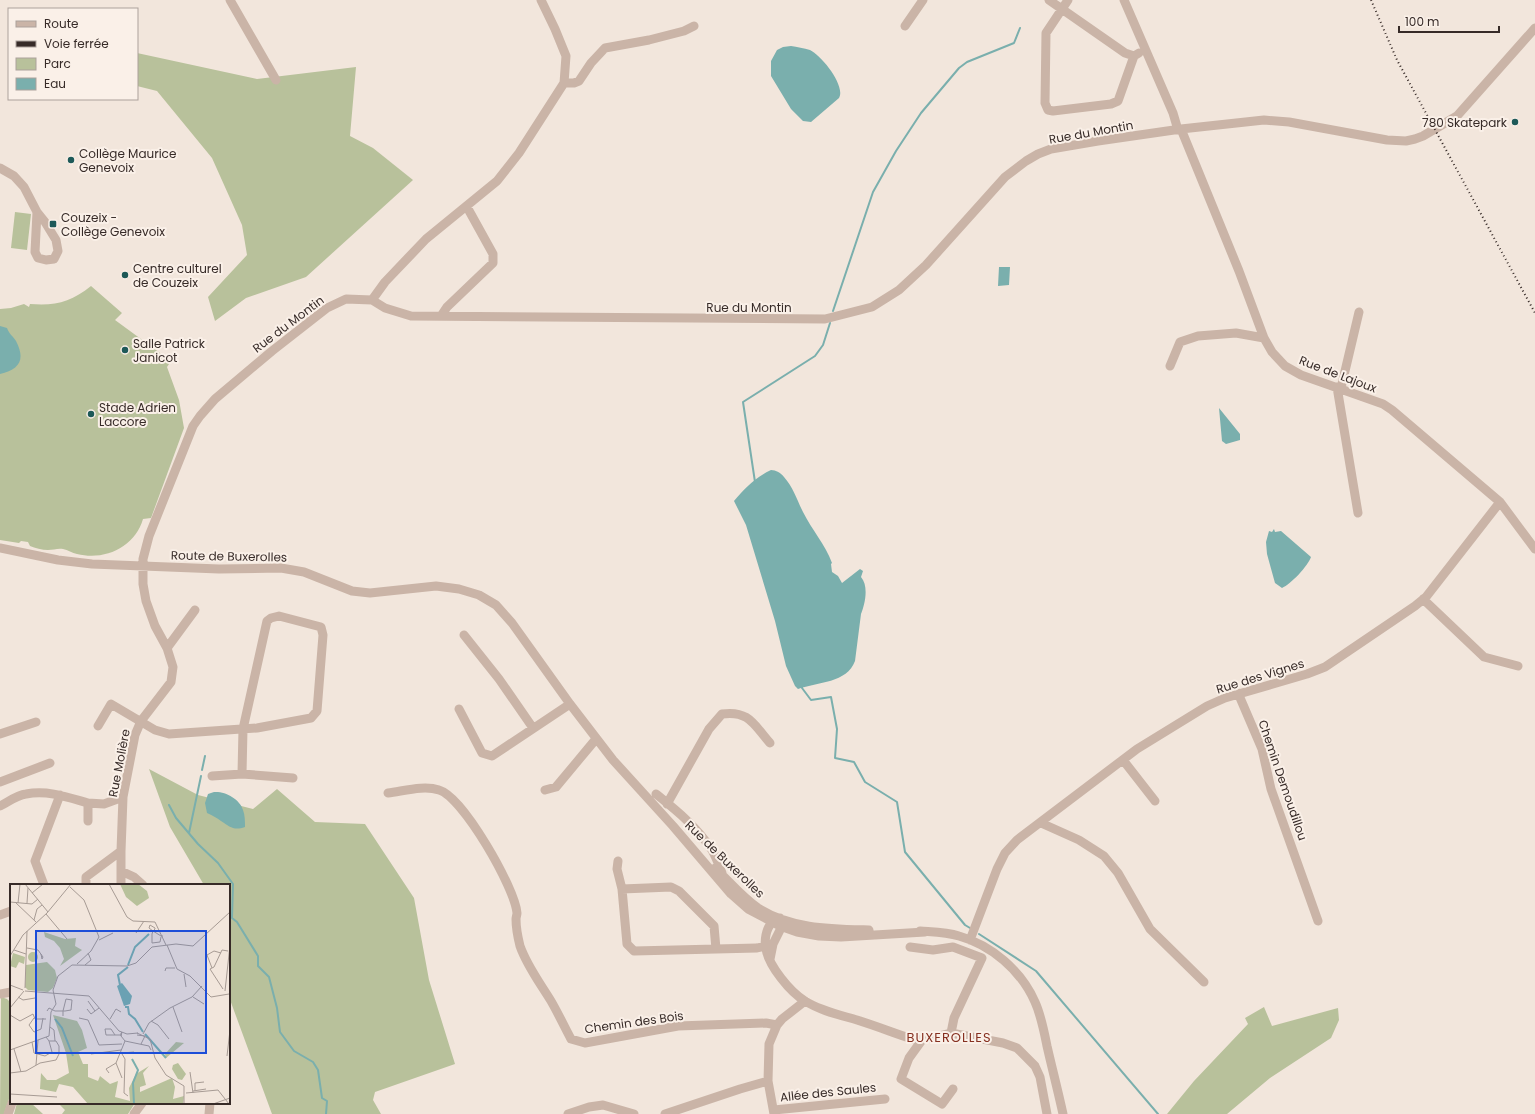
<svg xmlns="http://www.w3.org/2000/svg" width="1535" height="1114" viewBox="0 0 1535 1114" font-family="Poppins,sans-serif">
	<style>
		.green { fill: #b8c19b }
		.water { fill: #7aafad }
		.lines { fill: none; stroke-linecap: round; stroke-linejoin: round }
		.stream { stroke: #7aafad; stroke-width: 2 }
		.minor { stroke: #cab4a7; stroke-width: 9 }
		.rail { stroke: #372b28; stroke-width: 2; stroke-dasharray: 1 3; stroke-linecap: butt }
		.poi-dot { fill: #1d5958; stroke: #faf0e8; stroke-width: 1.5 }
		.labels { text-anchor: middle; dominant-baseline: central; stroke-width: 4; stroke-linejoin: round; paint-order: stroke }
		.poi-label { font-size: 12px; fill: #372b28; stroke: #faf0e8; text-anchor: start }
		.street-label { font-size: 12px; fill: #372b28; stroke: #faf0e8 }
		.neighbourhood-label { font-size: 13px; letter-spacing: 1px; fill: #863020; stroke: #faf0e8 }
		.inset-river { fill: none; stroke: #7aafad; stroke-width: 2 }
		.inset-road { fill: none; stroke: #a79b94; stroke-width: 1 }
		.view { fill: #1d4ed8; fill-opacity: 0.15; stroke: #1d4ed8; stroke-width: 2 }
		.inset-edge { fill: none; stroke: #372b28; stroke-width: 2 }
	</style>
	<rect width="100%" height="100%" fill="#f2e6dc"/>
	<path class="green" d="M137 53 257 79 356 67 350 136 373 148 413 180 306 277 246 298 215 321 208 297 247 255 242 225 212 158 157 91 137 86Z
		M15 212 31 214 27 250 11 248Z
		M91 286 122 313 115 320 171 361 167 367 179 400 184 428 151 518 143 519C135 547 105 561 77 554 72 553 68 550 63 549 58 548 53 550 48 550 42 550 35 548 30 546L28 542 21 541 19 543 0 540V309L11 308 24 304 29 307 30 304C56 306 71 302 91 286Z
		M149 769 198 795 253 809 277 789 315 822 365 824 414 898 429 980 455 1064 375 1092 373 1100 381 1114H272L229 997V885H204L170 827Z
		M1 997 7 999 11 1003 9 1099 4 1114H0Z
		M1264 1007 1272 1026 1338 1008 1339 1020 1331 1038 1270 1078 1227 1114H1167L1194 1081 1248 1024 1245 1018Z
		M17 1103H31L43 1114H14Z
		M58 1103H135L128 1114H62L65 1110Z"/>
	<path class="water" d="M791 46C797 47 804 48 810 50 822 56 846 86 839 98L811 122 803 121 791 109 771 76V61L777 50 783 47Z
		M999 267H1010L1009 285 998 286Z
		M0 326 7 328C9 334 13 336 16 341 26 360 19 370 0 374Z
		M1219 408 1240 434V440L1226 444 1222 441Z
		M771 470C776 470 781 473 784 477 793 487 797 500 803 512 812 530 825 544 832 563L831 564 832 572 838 576 842 583 860 569 863 571 861 577C869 586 865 604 861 614L855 661C847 683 818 682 798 689L795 686 786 666 775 621 746 525 734 501C744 489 756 477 771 470Z
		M1274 529 1275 532 1281 531 1311 557C1308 566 1291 584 1282 588L1275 583 1267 554 1266 542 1269 531 1272 532Z
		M214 792C225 791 240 799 243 810 245 815 245 822 245 827 234 831 230 827 221 821 217 818 212 815 207 813L205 803 208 794Z"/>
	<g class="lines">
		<path class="stream" d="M833 311 873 192 896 151 921 113 959 68 967 62 1014 43 1020 28
			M755 482 743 402 815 356 823 345 830 323
			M802 686V688L811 700 831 697 837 729 835 758 854 762 865 782 897 802 905 852 965 925 970 928
			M202 770 205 756
			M169 805 176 818 198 844 218 863 233 884 232 918 237 922 258 956V966L269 977 277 1008 280 1032 294 1051 313 1062 318 1070 322 1098 327 1101 326 1114
			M189 833 201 776
			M979 934 1036 971 1158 1114"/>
		<path class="minor" d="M230 0 276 80
			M1049 0 1125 53 1134 56 1139 53
			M1068 0 1046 33 1045 103 1048 110 1053 111 1111 104 1118 101 1134 56
			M1124 0 1173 113 1178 130
			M905 26 923 0
			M564 83H574L579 81 591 63 605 48 649 40 684 31 694 26
			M1181 129 1239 271 1264 338 1272 352 1285 366 1301 375 1383 404 1392 410 1500 502 1535 549
			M0 168 14 176 24 187 37 212 45 222 56 240 58 251 54 259 46 260 38 258 35 252 37 212
			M372 300 385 282 426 239 497 181 519 153 564 83 566 56 555 29 541 0
			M441 316 447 307 493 263V254L467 207
			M1170 366 1180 342 1198 336 1236 333 1264 338
			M1337 387 1358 513
			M1341 388 1359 312
			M0 548 58 560 92 564 219 569 281 568 304 572 352 591 370 593 436 586 459 589 479 595 496 605 512 623 570 704 613 760 673 826 731 894 748 909 780 926 797 932 819 936 841 937 925 932
			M1423 599 1484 657 1518 666
			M464 635 499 679 533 728
			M167 648 195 610
			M1238 693 1262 749 1271 789 1318 921
			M459 709 482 753 492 756 570 704
			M98 726 111 704 155 730 169 734 257 728 311 718 317 711 323 635 321 627 279 616 271 618 267 621 243 729 242 774
			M0 734 36 722
			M1123 760 1155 801
			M212 776 242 774 293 778
			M0 782 50 763
			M545 790 556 787 596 739
			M388 793C404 791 424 785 439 790 463 797 515 888 517 913 517 915 516 917 516 919 516 926 518 938 520 946 527 966 540 983 551 1001 558 1013 564 1026 571 1039L585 1043 678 1026 766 1023 777 1025
			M656 794C677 811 697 827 712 850 716 857 719 865 722 873
			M667 804 709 729 722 714C749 710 754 725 770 743
			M0 806C8 802 17 795 26 794 48 790 67 797 88 803
			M88 821V803L104 804 123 797
			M1041 823 1079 840 1104 856 1118 873 1150 929 1204 982
			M618 861 617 869 622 889
			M715 868C729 881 742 897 758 908 791 929 831 929 869 930
			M121 871 134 877 143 885
			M44 885 35 861 60 795
			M86 885V877L121 851
			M121 885V851L123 797 135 735 141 721 171 682 173 667 167 648 155 626 146 601 143 584V559L149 536 193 426 200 416 215 399 272 351 327 308 346 299 372 300 385 308 411 316 825 319 872 307 899 290 926 265 1005 177 1026 161 1038 154 1051 149 1098 141 1181 129 1264 120 1289 122 1387 140 1406 141 1415 139 1423 136 1457 116 1535 28
			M0 915 11 911
			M920 931C933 932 946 932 959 936 991 945 1021 970 1035 1002 1041 1015 1044 1031 1047 1046 1052 1068 1058 1091 1063 1114
			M970 940 997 869 1005 853 1017 840 1137 749 1207 706 1225 698 1307 674 1325 667 1415 606 1426 597 1500 502
			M910 947 933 950 953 947 982 958 954 1018 951 1033
			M716 949 714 926 679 891 671 887 622 889 627 944 634 951 757 948 765 946
			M770 959 773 944 780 930V918C778 920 774 921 772 923 766 928 764 941 766 949 769 966 790 992 805 1001 821 1011 840 1015 857 1020 876 1026 894 1033 912 1039L922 1040 951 1033 1003 1043 1017 1048 1035 1066 1040 1077 1047 1114
			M0 994 11 992
			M922 1040 909 1058 901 1079 942 1104 953 1089
			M774 1110 885 1099
			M8 1114 12 1103
			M134 1114 142 1103
			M209 1114 210 1103
			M568 1114 589 1107 603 1105 634 1114
			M665 1114 740 1089 768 1081
			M774 1114 768 1081 769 1044 777 1025 782 1019 805 1001"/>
		<path class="rail" d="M1371 0 1397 60 1535 313"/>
	</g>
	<g class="poi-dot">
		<circle cx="1515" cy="122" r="4"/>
		<circle cx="71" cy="160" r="4"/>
		<rect x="49" y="220" width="8" height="8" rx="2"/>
		<circle cx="125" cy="275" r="4"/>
		<circle cx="125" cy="350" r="4"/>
		<circle cx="91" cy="414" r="4"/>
	</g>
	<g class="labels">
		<g class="poi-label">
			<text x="1507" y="122" text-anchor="end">780 Skatepark</text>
			<text x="79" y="153">Collège Maurice<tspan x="79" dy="14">Genevoix</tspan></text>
			<text x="61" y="217">Couzeix -<tspan x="61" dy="14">Collège Genevoix</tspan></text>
			<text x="133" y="268">Centre culturel<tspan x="133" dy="14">de Couzeix</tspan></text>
			<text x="133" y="343">Salle Patrick<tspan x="133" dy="14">Janicot</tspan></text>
			<text x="99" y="407">Stade Adrien<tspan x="99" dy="14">Laccore</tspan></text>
		</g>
		<g class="street-label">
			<text transform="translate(1091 132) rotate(-10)">Rue du Montin</text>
			<text x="749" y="307">Rue du Montin</text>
			<text transform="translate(288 324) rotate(-37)">Rue du Montin</text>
			<text transform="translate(1338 374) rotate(21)">Rue de Lajoux</text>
			<text transform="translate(229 556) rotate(1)">Route de Buxerolles</text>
			<text transform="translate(1260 676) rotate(-17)">Rue des Vignes</text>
			<text transform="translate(119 763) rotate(-79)">Rue Molière</text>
			<text transform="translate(1283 780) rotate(71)">Chemin Demoudillou</text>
			<text transform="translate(725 859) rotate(44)">Rue de Buxerolles</text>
			<text transform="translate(634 1022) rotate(-8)">Chemin des Bois</text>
			<text transform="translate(828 1092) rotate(-6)">Allée des Saules</text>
		</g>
		<g class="neighbourhood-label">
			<text x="949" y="1037">BUXEROLLES</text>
		</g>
	</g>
	<g transform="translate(10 884)">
		<rect width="220" height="220" fill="#f2e6dc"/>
		<path d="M110 0H128L137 7 139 14 127 22 116 13ZM34 48 55 55 66 54 65 62 72 66 50 82 54 75 50 64 44 57 35 53ZM18 73a5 5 0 1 1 10 0a5 5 0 1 1-10 0ZM3 69 15 73 14 80 9 78 6 84 0 82ZM37 78 45 86 47 94 43 104 38 108 18 106 15 103 16 81ZM43 131 67 137 72 146 77 164 68 168 73 180H78V193L88 197 90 192 100 200 108 197 105 213 120 217 119 204 126 190 139 182 133 189 136 201 130 203V208L162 194 165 203 163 215 174 212 173 220H78L63 203 49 200 46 208 30 205 31 189 37 196H46L59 189 56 169ZM166 158 174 159 156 174 155 170ZM168 179 176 190 172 196 168 195 162 185 163 181Z" fill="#b8c19b"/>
		<path d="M112 99 122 112 120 120 114 122 107 102Z" fill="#7aafad"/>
		<path class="inset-river" d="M118 81 125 63 139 50M110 101 108 91 118 83M115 123H118L119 130 125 135 133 148M45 135 52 144 63 172M135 150 156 174M122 175 128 186 123 199 124 220"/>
		<path class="inset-road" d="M15 0 38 28M99 0 117 33 123 37 145 38 156 61M60 3 74 16 89 53 81 67 67 80M22 9 33 0M0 18 22 20 28 15M5 18 26 38M8 19 10 0M17 19 18 4M36 30 57 55M24 36 27 25 32 21M126 49 134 37M151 53 150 58 142 59V50L143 47 145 45V44L140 41 139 44 143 47 151 52H153M89 56 103 49M157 61 167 85 180 92 201 113 219 110M17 64 28 66 33 73 32 75 31 70M4 66 16 70M0 72 13 51 37 29 61 0M75 81 81 76 78 69M202 84 197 71 204 67 211 69M155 87 156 84H165M174 90 176 103M0 101 13 106M15 104 17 47M213 105 200 85 204 83 212 66 218 67M15 107 79 112 109 147 117 150 128 149M215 107 220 61M8 113 13 116 25 114M183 113 194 120M78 117 85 127M163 123 172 148M0 124 14 107M77 125 81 130 89 124M37 127 39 124 45 127H55L61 126 62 116 56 115 53 127V132M0 131 10 137 23 130 25 135H36M24 134 19 141 24 148 31 145 33 134M69 134 78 136 89 161 112 160M100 135 106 125 111 128M141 137 148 141 159 155M40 143 44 146 45 157M127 149 140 155 145 174 156 191 174 202V220M133 150 139 139 160 124 182 113 192 102M105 151 101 145H95L96 151H111M127 151 135 152 131 160M111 152V149L112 148 111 152 115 157 139 162 141 166M22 158 24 169 35 172 42 168 39 157M4 165 11 188M0 166 39 152 41 128 46 120 43 106 48 92 62 81 117 82 126 79 142 63 166 60 183 62 220 28M112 169 124 168M81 170 111 166M112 170 115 175 114 209 118 212M217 172 220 146M106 179 112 194M26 181 28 156M180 188 183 209M0 189 16 187 30 179 46 176 49 170V162L46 157H39L36 153M99 189 96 185 106 179 115 157M183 207 196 205M185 207V199L194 198M176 209 208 206 219 220M0 210 47 213M203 220 220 214"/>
		<path class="view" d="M26 47H196V169H26Z"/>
		<rect width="220" height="220" class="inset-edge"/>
	</g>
	<rect x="8" y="8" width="130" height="92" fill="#faf0e8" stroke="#aca19b"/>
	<rect x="16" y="21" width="20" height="6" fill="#cab4a7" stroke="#aca19b"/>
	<text x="44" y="28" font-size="12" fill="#372b28">Route</text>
	<rect x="16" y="41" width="20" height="6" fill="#372b28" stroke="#aca19b"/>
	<text x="44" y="48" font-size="12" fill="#372b28">Voie ferrée</text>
	<rect x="16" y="58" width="20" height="12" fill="#b8c19b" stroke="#aca19b"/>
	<text x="44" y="68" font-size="12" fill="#372b28">Parc</text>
	<rect x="16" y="78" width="20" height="12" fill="#7aafad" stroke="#aca19b"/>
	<text x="44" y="88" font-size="12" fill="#372b28">Eau</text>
	<path d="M1399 26v6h100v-6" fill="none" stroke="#372b28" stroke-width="2"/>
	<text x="1405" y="26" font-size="12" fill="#372b28" stroke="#faf0e8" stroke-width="3" paint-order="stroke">100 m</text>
</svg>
